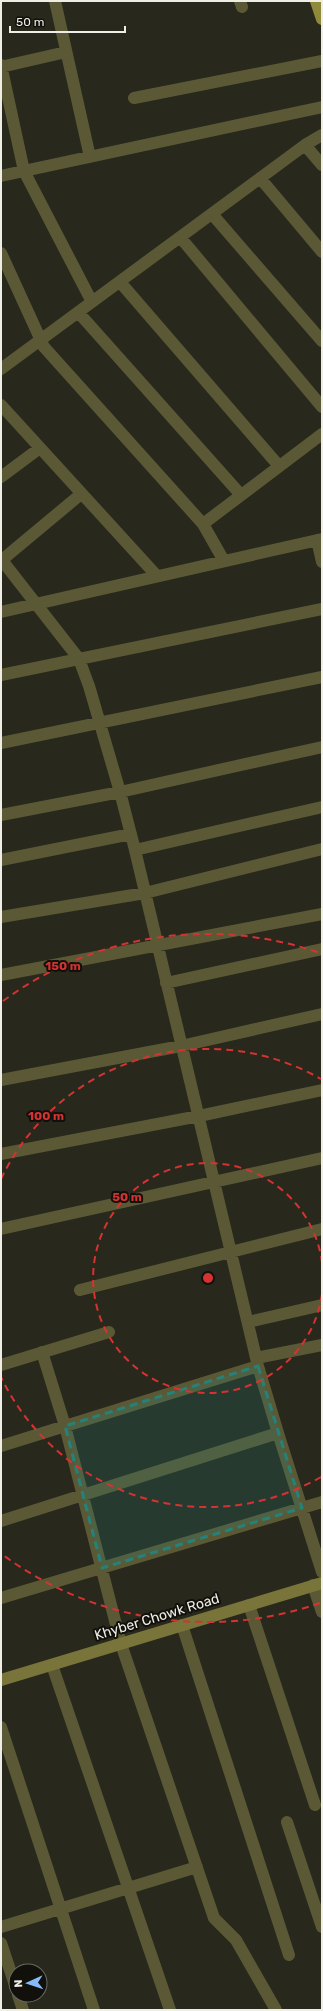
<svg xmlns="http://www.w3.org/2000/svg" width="323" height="2011" viewBox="0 0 323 2011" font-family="Rubik,sans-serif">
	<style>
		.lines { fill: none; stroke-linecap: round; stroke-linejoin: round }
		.street { stroke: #5b5935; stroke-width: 12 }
		.secondary { stroke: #797439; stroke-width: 12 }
		.primary { stroke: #8f893a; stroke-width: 12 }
		.marked { fill: #25827a; fill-opacity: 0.2; stroke: #25827a; stroke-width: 3; stroke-dasharray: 8 5; stroke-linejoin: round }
		.ring { fill: none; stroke: #d73232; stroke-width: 2; stroke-dasharray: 7 5 }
		.labels { text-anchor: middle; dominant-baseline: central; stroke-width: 4; stroke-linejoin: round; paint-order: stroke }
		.street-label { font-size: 14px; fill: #eeede6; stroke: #11100b }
		.centre { fill: #d73232; stroke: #11100b; stroke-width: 2 }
		.ring-label { font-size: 12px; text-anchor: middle; font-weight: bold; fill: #d73232; stroke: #11100b; stroke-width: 4; stroke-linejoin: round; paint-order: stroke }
	</style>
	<rect width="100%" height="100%" fill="#28281d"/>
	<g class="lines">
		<path class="street" d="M55 1 90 157
			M240 1 242 7
			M1 65 24 171 92 302
			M1 67 66 52
			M134 98 322 61
			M305 145 322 165
			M1 176 322 107
			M260 178 322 252
			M212 214 322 341
			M180 237 322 407
			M1 253 44 347 203 524 224 561
			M120 282 279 466
			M78 312 241 495
			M1 369 305 145 322 135
			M1 405 157 576
			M1 477 40 448
			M203 524 322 434
			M317 540 322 562
			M1 559 79 659 89 686 120 792 135 850 258 1366 278 1433 1 1521
			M2 560 81 494
			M1 612 322 539
			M1 675 322 609
			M1 743 322 677
			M1 815 120 792 322 747
			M135 850 322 807
			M1 860 131 834
			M1 917 145 893 322 849
			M1 975 322 914
			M166 983 322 949
			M1 1080 181 1046 322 1014
			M1 1154 199 1116 322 1090
			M1 1229 322 1158
			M80 1290 322 1229
			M248 1322 322 1305
			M42 1352 65 1426 121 1644 214 1918 236 1940 276 2010
			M256 1358 322 1345
			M1 1365 109 1332
			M278 1433 322 1572
			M1 1446 258 1366
			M313 1585 322 1612
			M1 1598 322 1502
			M249 1605 315 1805
			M182 1625 289 1955
			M52 1665 170 2010
			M1 1727 94 2010
			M287 1822 322 1927
			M1 1927 197 1867
			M1 1943 16 1988
			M18 1995 23 2010"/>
		<path class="secondary" d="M1 1680 322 1583"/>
		<path class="primary" d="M316 1 322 19"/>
	</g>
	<path class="marked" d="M258 1366 302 1508 102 1568 65 1426Z"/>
	<g class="ring">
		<path d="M322 1294A115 115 0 1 1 322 1262"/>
		<path d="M321 1477A229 229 0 0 1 1 1377M1 1179A229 229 0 0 1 321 1079"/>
		<path d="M320 1603A344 344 0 0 1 3 1555M3 1001A344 344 0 0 1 320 953"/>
	</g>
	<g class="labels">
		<g class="street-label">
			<text transform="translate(157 1617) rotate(-17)">Khyber Chowk Road</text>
		</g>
	</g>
	<circle cx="208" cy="1278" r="6" class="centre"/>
	<g class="ring-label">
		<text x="63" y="970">150 m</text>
		<text x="46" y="1120">100 m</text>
		<text x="127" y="1201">50 m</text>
	</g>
	<rect width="323" height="2011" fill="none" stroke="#eeede6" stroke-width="4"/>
	<g transform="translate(28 1983) rotate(267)"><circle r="19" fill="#11100b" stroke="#696863"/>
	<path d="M0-3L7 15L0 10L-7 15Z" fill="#87bbfb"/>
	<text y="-6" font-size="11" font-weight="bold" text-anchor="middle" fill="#eeede6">N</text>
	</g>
	<path d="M10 26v6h115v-6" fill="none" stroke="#eeede6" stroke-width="2"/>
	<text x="16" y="26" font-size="12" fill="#eeede6" stroke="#11100b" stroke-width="3" paint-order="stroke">50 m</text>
</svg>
